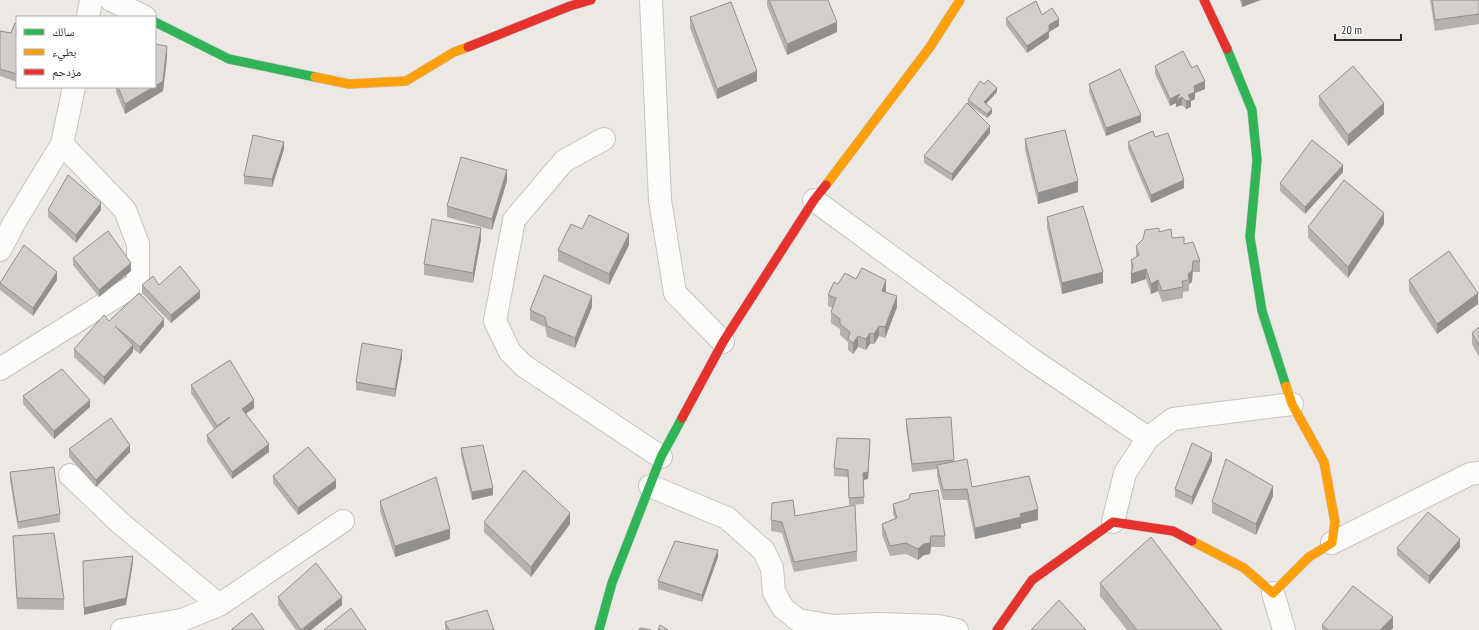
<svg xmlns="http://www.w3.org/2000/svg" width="1479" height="630" viewBox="0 0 1479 630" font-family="'PT Sans Narrow','Noto Naskh Arabic',sans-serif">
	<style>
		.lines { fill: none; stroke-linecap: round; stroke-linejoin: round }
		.street-casing { stroke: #c5c4c5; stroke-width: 24 }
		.fast-casing { stroke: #c5c4c5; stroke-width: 10 }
		.slow-casing { stroke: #c5c4c5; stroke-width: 10 }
		.jam-casing { stroke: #c5c4c5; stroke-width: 10 }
		.street { stroke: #fcfcfb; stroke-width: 22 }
		.fast { stroke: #30b455; stroke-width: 9 }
		.slow { stroke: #ff9f0a; stroke-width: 9 }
		.jam { stroke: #e5322d; stroke-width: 9 }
		.wall { fill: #b4b1af }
		.shaded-wall { fill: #92908e }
		.building { fill: #d1cecb; stroke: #92908e }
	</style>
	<rect width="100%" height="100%" fill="#ece8e4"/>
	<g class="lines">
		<g class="street-casing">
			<path id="street" d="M111 0 145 17
				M651 0 660 200 675 293 723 342
				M88 17 91 0
				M604 139 564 161 514 220 495 321 510 352 524 366 661 457
				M814 200 1031 359 1148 438
				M0 250 14 223 62 144 74 87
				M0 369 138 283V244L125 210 62 144
				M70 475 119 522 219 605
				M650 486 727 518 764 551 772 568 774 592 783 608 798 620 834 626 879 624 938 626 957 630
				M1113 522 1125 473 1148 438 1173 419 1292 404
				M1332 543 1470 474 1479 473
				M1273 593 1284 630
				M122 630 182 620 219 605 343 521"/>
		</g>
		<g class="fast-casing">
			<path id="fast" d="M155 22 229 59 315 77
				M1227 49 1252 110 1257 160 1250 237 1262 311 1286 386
				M599 630 612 583 661 457 682 418"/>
		</g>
		<g class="slow-casing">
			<path id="slow" d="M315 77 349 84 406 81 454 52 468 47
				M826 185 930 47 960 0
				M1192 541 1244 568 1273 593 1309 557 1332 543 1335 522 1324 462 1292 404 1286 386"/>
		</g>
		<g class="jam-casing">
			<path id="jam" d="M1204 0 1227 49
				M468 47 570 6 591 0
				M682 418 723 342 814 200 826 185
				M997 630 1032 580 1113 522 1173 531 1192 541"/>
		</g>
		<use href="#street" class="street"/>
		<use href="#fast" class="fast"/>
		<use href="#slow" class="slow"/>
		<use href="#jam" class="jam"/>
	</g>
	<path class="wall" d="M767 0H769L837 32 787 55 767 6Z
		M1240 0H1261L1242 7Z
		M1430 0H1479V24L1435 31Z
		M1042 15 1059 26 1049 32V38L1027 53 1006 25V18Z
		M690 17 757 81 717 99 690 28Z
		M17 24V82L0 76V31L11 33Z
		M167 57 163 91 125 114 116 92V87H155Z
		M1155 66 1205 89 1195 93V99L1191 101V107L1186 109 1182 105 1176 107V103L1170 106 1155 74Z
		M1089 84 1141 122 1106 136 1089 92Z
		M997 92 986 104 992 113 987 118 970 106 990 133 952 181 924 163V156L968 104V100Z
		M1319 96 1384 114 1348 146 1319 106Z
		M1155 137 1184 188 1151 203 1128 149V142Z
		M1025 139 1078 192 1038 204 1025 150Z
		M284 149 272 187 244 184V176Z
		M1343 172 1305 214 1280 191V183Z
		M507 181 492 230 447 217V206Z
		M48 210H101L76 243 48 217Z
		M1047 217 1103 283 1062 294 1047 228Z
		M1384 224 1348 278 1308 238V227Z
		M1159 232 1184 244 1200 261V272H1193L1192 282 1189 284V291L1183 292V298L1162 302 1158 291 1151 294 1146 279 1131 284V260L1136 257V246Z
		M481 239 473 283 424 275V264Z
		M629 245 609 285 558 261V250Z
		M73 258 131 271 99 297 73 265Z
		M856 279 886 290 885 292 897 307 885 338 879 336 874 344H870L866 350 858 347 853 354 848 350V342L840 335V329L831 323V312L833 308 828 306V295L838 284Z
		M57 280 33 316 0 290V283Z
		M1409 280 1478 304 1437 334 1409 291Z
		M142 285 200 298 171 323 142 293Z
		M592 307 575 348 547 337 545 327 530 320V310Z
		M109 321 164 326 140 354 133 349V352L104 385 74 357V349Z
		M1479 327V357L1472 344V333Z
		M402 358 395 397 356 390V382Z
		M191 385 254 408 246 414 269 452 232 479 207 442V435L214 429 191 393Z
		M23 396 90 407 54 439 23 404Z
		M951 417 954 462 972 487 1038 520 1021 524V528L975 539 967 500H943L937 476V469L912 472 906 427V419Z
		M870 447 868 479 863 480 864 504 849 505 848 477 834 476V468Z
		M461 448 493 495 472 500 461 455Z
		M69 449 130 452 96 487 69 457Z
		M1212 461 1192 505 1175 497V489Z
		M10 472 60 514V522L18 529 10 480Z
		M273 476 336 488 298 515 273 483Z
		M1273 496 1256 535 1212 513V502Z
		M380 501 450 539 395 557 380 511Z
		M893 504 945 536V547H931L930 554 924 555 918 560 906 554 890 556 882 535V524L895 519 893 514Z
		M795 516 857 551V561L794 572 782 533 771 531V520Z
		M484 522 570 524 531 577 484 532Z
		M13 536 64 599V610L17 609Z
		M1460 547 1429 584 1397 555V548Z
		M718 557 702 602 658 589V581Z
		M1100 583 1222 630H1127L1100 596Z
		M278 597 342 605 311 630H296L278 605Z
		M445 622 494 630H445Z
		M1322 625 1393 628 1391 630H1322Z"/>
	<path class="shaded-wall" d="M1242 0H1261L1242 7Z
		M1059 19V26L1049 32V38L1027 53V46L1049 25Z
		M837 22V32L787 55V44Z
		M167 46V57L163 91 125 114V104L153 87H155Z
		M757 71V81L717 99V89Z
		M1205 81V89L1195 93V99L1191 101V107L1186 109V101L1188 95 1194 86Z
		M997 88V92L984 106V102Z
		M1180 94 1182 97V105L1176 107V103L1170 106V99Z
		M1384 103V114L1348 146V135Z
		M992 109V113L987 118V114Z
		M1141 115V122L1106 136V128Z
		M990 126V133L952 181V174Z
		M284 142V149L272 187V179Z
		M1343 165V172L1305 214V207Z
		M507 170V181L492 230V219Z
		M1184 180V188L1151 203V195Z
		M1078 181V192L1038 204V193Z
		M101 203V210L76 243V235Z
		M1384 213V224L1348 278V267Z
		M481 228V239L473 283V273Z
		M629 234V245L609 285V274Z
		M1193 261 1192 282 1189 284 1188 274Z
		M131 263V271L99 297V290Z
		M1146 269V279L1131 284V274Z
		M57 272V280L33 316V308Z
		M1103 272V283L1062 294V283Z
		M886 280V290L882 302V291Z
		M1158 280V291L1151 294V284Z
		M200 291V298L171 323V315Z
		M1478 293V304L1437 334V324Z
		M592 296V307L575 348V338Z
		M897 296V307L885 338V327Z
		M164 319V326L140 354V347Z
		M879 326V336L874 344V334Z
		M870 333V344L866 350V339Z
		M858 336V347L853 354V343Z
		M133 345V352L104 385V377Z
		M402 350V358L395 397V389Z
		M90 400V407L54 439V431Z
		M254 400V408L242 416V409Z
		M870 439V447L868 479 863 480V473Z
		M269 444V452L232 479V472Z
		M130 445V452L96 487V480Z
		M1212 453V461L1192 505V497Z
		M336 480V488L298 515V508Z
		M1273 486V496L1256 535V524Z
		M493 488V495L472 500V492Z
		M1038 509V520L1021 524V528L975 539V528L1020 514Z
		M570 513V524L531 577V567Z
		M450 529V539L395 557V546Z
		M931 536V547L930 554 924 555 918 560V549L924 544Z
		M1460 539V547L1429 584V576Z
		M718 550V557L702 602V595Z
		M133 556V563L126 605 84 615V608Z
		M342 597V605L311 630H302Z
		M1393 617V628L1391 630H1380Z"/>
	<path class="building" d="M769 0H828L837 22 787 44Z
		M1432 0H1479V14L1435 20Z
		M1036 1 1042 15 1052 8 1059 19 1049 25V31L1027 46 1006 18Z
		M731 2 757 71 717 89 690 17Z
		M15 23 17 24V74L0 69V31L11 33Z
		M155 44 167 46 163 81 155 86Z
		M1183 51 1192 68 1197 65 1205 81 1194 86 1195 92 1188 95 1191 100 1186 101 1182 97 1176 100 1180 94 1170 99 1155 66Z
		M1353 66 1384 103 1348 135 1319 96Z
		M1120 69 1141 115 1106 128 1089 84Z
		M988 80 997 88 984 102 992 109 987 114 968 100 980 81 984 84Z
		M118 87H153L125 104Z
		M967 103 990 126 952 174 924 156Z
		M1065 130 1078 181 1038 193 1025 139Z
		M1153 131 1155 137 1168 133 1184 180 1151 195 1128 142Z
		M253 135 284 142 272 179 244 176Z
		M1312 140 1343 165 1305 207 1280 183Z
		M461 157 507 170 492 219 447 206Z
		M68 175 101 203 76 235 48 210Z
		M1344 180 1384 213 1348 267 1308 227Z
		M1083 206 1103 272 1062 283 1047 217Z
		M589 215 629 234 609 274 558 250 571 224 582 229Z
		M432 219 481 228 473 273 424 264Z
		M1159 228V232L1171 229 1172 238 1184 237V244L1193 242 1200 261H1193L1192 271 1188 274 1189 280 1182 281 1183 287 1162 291 1158 280 1151 284 1146 269 1131 274 1133 266 1131 260 1139 255 1136 246 1143 239 1145 230Z
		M108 231 131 263 99 290 73 258Z
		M24 245 57 272 33 308 0 283Z
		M1449 251 1478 293 1437 324 1409 280Z
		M180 266 200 291 171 315 142 285 153 276 159 285Z
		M862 268 886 280 882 291 897 296 885 327 879 326 874 334 870 333 866 339 858 336 853 343 848 339 850 332 840 324V319L831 312 836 298 828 295 834 282 838 284 845 273 856 279Z
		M544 275 592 296 575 338 547 326 545 317 530 310Z
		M139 293 164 319 140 347 115 326 133 345 104 377 74 349 104 315 109 321Z
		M1479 327V346L1472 333Z
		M362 343 402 350 395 389 356 382Z
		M230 360 254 400 242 409 269 444 232 472 207 435 230 417 217 426 191 385Z
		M62 369 90 400 54 431 23 396Z
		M951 417 954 460 912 464 906 419Z
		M111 418 130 445 96 480 69 449Z
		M837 438 870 439 868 472 863 473 864 497 849 498 848 470 834 468Z
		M1192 443 1212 453 1192 497 1175 489Z
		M483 445 493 488 472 492 461 448Z
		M308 447 336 480 298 508 273 476Z
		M967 459 972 487 1029 476 1038 509 1020 514 1021 517 975 528 967 489 943 490 937 465Z
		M1226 459 1273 486 1256 524 1212 502Z
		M54 467 60 514 18 522 10 472Z
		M524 470 570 513 531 567 484 522Z
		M436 477 450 529 395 546 380 501Z
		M938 490 945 536H931L930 543 924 544 918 549 906 543 890 546 882 524 897 518 893 504 909 499 910 494Z
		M793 500 795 516 855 505 857 551 794 562 782 522 771 520 772 503Z
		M1428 512 1460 539 1429 576 1397 548Z
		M54 533 64 599 17 598 13 536Z
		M1151 537 1222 630H1137L1100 583Z
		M675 541 718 550 702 595 658 581Z
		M133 556 126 598 84 608 83 561Z
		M316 563 342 597 301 630 278 597Z
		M1353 586 1393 617 1380 630H1328L1322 625Z
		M1059 600 1086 630H1031Z
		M351 608 366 630H324Z
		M487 610 494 630H449L445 622Z
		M252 613 264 630H231Z
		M660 625 668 630H658Z
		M640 628 651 630H639Z"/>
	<rect x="16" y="16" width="140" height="72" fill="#ffffff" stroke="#ababab"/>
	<rect x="24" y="29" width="20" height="6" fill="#30b455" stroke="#ababab"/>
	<text x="52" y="36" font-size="12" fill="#2e2e2e">سالك</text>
	<rect x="24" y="49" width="20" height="6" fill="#ff9f0a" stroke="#ababab"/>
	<text x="52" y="56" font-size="12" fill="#2e2e2e">بطيء</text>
	<rect x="24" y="69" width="20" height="6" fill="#e5322d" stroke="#ababab"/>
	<text x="52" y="76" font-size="12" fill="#2e2e2e">مزدحم</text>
	<path d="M1335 34v6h66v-6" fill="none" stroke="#2e2e2e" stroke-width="2"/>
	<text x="1341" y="34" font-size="12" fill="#2e2e2e" stroke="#ffffff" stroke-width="3" paint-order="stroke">20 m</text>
</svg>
